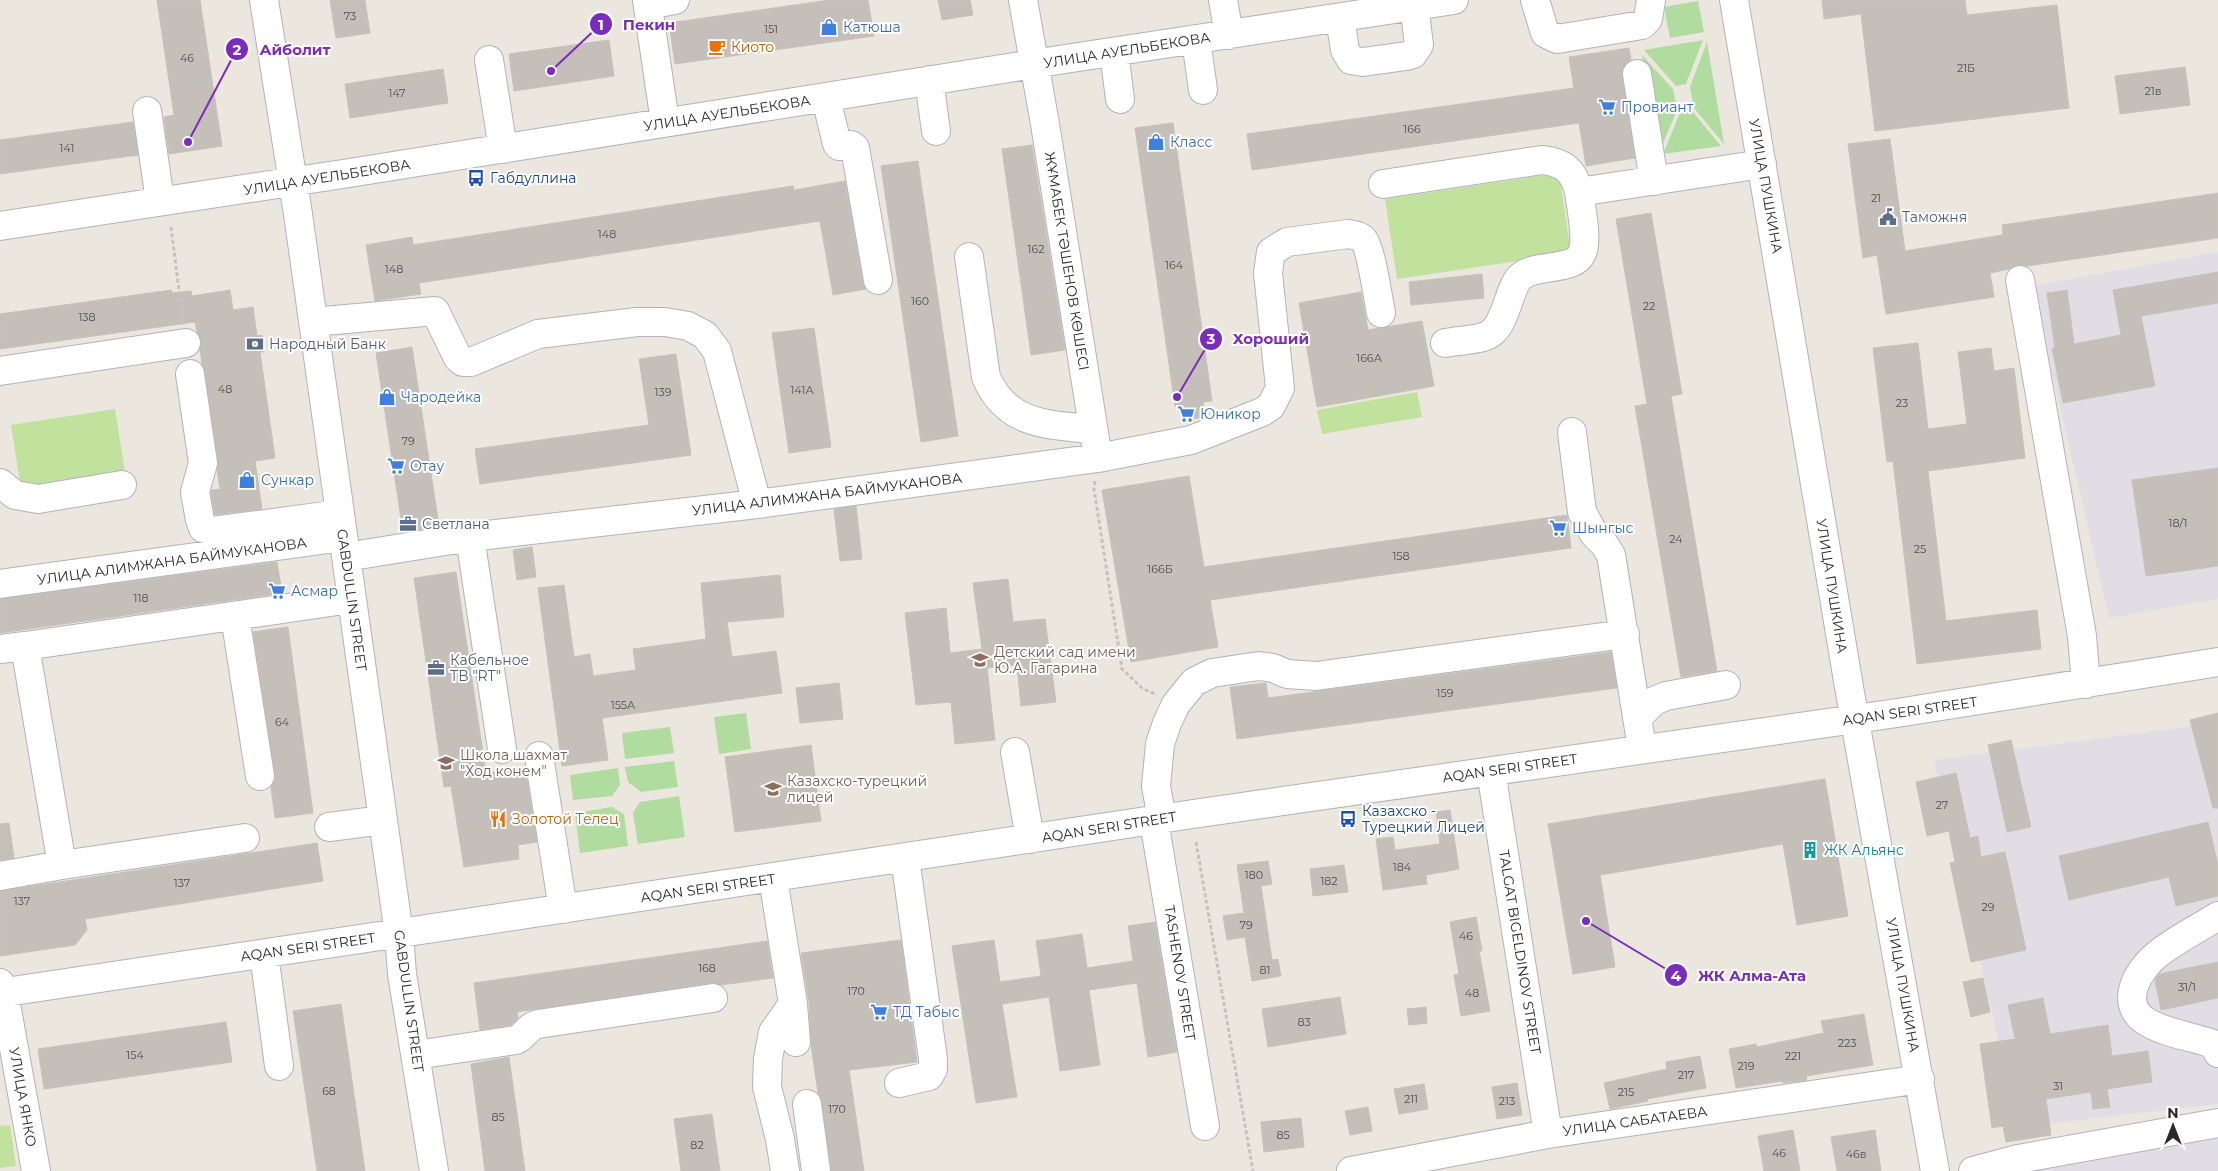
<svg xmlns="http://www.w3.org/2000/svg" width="2218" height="1171" viewBox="0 0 2218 1171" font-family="Montserrat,sans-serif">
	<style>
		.industrial { fill: #e0dee4 }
		.green { fill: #b1dca0 }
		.pitch { fill: #c1e29d }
		.building { fill: #c4c0b9; stroke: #c6c2b8 }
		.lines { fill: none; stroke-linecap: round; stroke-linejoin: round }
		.minor-casing { stroke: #b1b3bc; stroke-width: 30 }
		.path { stroke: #c3c3c3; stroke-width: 3; stroke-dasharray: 4 2.5; stroke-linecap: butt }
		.minor { stroke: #fff; stroke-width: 28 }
		.labels { text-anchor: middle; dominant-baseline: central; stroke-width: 4; stroke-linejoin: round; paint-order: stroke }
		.number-label { font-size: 11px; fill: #50504e }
		.shop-label { font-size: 14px; fill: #366cbe; stroke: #fff; text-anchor: start }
		.food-label { font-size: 14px; fill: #c56008; stroke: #fff; text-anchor: start }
		.street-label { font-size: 14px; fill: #2a2a2a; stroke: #fff }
		.transit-label { font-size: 14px; fill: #164399; stroke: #fff; text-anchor: start }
		.service-label { font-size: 14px; fill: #4e5e75; stroke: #fff; text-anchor: start }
		.education-label { font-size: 14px; fill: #785e54; stroke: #fff; text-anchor: start }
		.culture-label { font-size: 14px; fill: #0d838f; stroke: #fff; text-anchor: start }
		.leader { fill: none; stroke: #7b2cbf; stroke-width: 2 }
		.callout-dot { fill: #7b2cbf; stroke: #fff; stroke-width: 2 }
		.mark-label { font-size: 15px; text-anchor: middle; font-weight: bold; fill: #fff }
		.callout-label { font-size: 15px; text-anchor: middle; font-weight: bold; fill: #7b2cbf; stroke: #fff; stroke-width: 4; stroke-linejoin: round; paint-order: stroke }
	</style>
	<rect width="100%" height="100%" fill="#ebe6de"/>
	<path class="industrial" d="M2218 252V599L2109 618 2032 286Z
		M2218 723V1104L2018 1127 1934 760Z
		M2218 1129V1171H2009Z"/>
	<path class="green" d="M1698 1 1704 32 1670 38 1664 7Z
		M1703 40 1686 84 1676 86 1644 50Z
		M1707 42 1724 144 1694 108 1690 87Z
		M1642 55 1673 89 1677 110 1659 153Z
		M1692 111 1721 146 1663 154 1680 113Z
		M746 713 751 749 719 754 714 717Z
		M670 727 674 753 625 759 622 733Z
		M674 761 678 787 641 792 628 782 625 767Z
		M618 768 620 785 612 796 573 800 570 775Z
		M679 796 685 837 638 844 633 813 640 802Z
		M612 807 624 814 628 846 580 853 575 813Z"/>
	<path class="pitch" d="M1559 173 1571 253 1397 279 1385 199Z
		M1417 392 1422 417 1322 434 1317 410Z
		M115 409 125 472 21 489 11 425Z
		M10 1125 16 1166 0 1168V1126Z"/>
	<path class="building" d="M157 0H200L222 146 169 154 164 117 174 115Z
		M330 0H365L370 33 336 38Z
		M830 0H868L874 36 675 64 669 23Z
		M938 0H970L973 15 942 20Z
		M1822 0H1965L1967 15 2057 5 2069 108 1875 131 1861 14 1824 19Z
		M609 40 614 76 514 91 509 54Z
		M1629 48 1631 60 1623 68 1622 76 1635 158 1586 166 1579 123 1252 170 1247 134 1574 88 1569 57Z
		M2185 67 2190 105 2120 114 2115 76Z
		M443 69 448 103 350 118 345 84Z
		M133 122 138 155 0 174V140Z
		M1173 123 1212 401 1203 402 1205 417 1186 420 1184 405 1175 406 1135 128Z
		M1890 139 1905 251 2003 235 2002 225 2218 193V238L2027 266 2017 265 2009 269 1990 273 1994 297 1886 314 1877 255 1863 258 1848 144Z
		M1032 145 1065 350 1031 355 1002 149Z
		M918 161 958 436 921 442 881 166Z
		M845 181 863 283 866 289 833 295 820 221 419 283 421 294 375 301 366 245 412 237 413 245 793 186 794 190Z
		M1651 213 1682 394 1671 396 1717 671 1681 677 1635 406 1647 404 1616 219Z
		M2218 272V303L2141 316 2155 386 2063 403 2052 348H2055L2047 293 2067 290 2074 344 2121 335 2113 290Z
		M1482 274 1484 298 1411 305 1409 282Z
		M171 290 172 293 191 291 192 296 230 290 233 310 253 307 257 336 262 335 264 352H260L275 458 255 461 262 509 215 515 211 493 212 490 220 489 217 470 218 461 205 372 202 364 200 350 201 340 197 332 195 322 0 349V314Z
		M1361 292 1368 330 1422 321 1434 386 1317 407 1299 303Z
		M814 328 831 447 789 453 772 333Z
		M1918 343 1928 429 1967 424 1958 352 1991 348 1994 371 2014 368 2025 458 1928 471 1946 621 2037 610 2041 649 1917 664 1893 461 1887 462 1873 348Z
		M412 347 439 526 403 532 376 353Z
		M676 354 691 455 480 484 475 449 649 425 639 359Z
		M2218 468V566L2146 576 2132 480Z
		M1189 476 1204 567 1567 515 1571 548 1210 600 1218 647 1131 662 1102 490Z
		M856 506 862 559 840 561 834 509Z
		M532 547 536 577 517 580 513 550Z
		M277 562 282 593 0 633V599Z
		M456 572 486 773 525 767 537 842 518 845 519 859 464 867 451 786 444 787 414 578Z
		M780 575 784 617 727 622 732 657 776 651 782 693 602 718 608 760 562 766 538 588 564 585 574 657 590 654 593 676 636 670 633 649 706 639 701 583Z
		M1008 579 1013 622 1045 619 1056 702 1021 706 1017 665 987 668 995 740 955 744 951 702 916 705 905 613 946 608 950 653 982 649 973 583Z
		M288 627 313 813 275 818 271 787 275 781V774L253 632Z
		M1611 652 1617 688 1237 739 1230 687 1266 683 1268 698Z
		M839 683 843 719 800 723 796 688Z
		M2218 713V808H2213L2190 720Z
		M2011 740 2031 827 2007 832 1988 745Z
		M811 745 821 821 735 832 725 757Z
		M1956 773 1970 838 1978 836 1981 857 2005 852 2026 950 1971 962 1950 863 1955 862 1949 831 1927 836 1916 782Z
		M1825 779 1848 916 1797 925 1783 844 1600 875 1615 967 1573 974 1548 824Z
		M1450 810 1459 869 1426 875 1427 884 1383 890 1376 839 1393 837 1395 850 1440 844 1436 812Z
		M2208 822 2218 865V896L2176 906 2169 877 2069 900 2059 856Z
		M9 823 14 858 0 860V824Z
		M317 843 323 881 85 919 87 930 75 945 0 956V891Z
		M1268 861 1272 884 1261 886 1272 960 1278 959 1281 976 1252 981 1245 937 1227 940 1223 916 1244 913 1237 865Z
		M1344 865 1348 892 1313 896 1310 869Z
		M1476 917 1482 951H1479L1490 1011 1461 1016 1454 975 1459 974 1450 922Z
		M1155 922 1177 1052 1148 1057 1137 983 1089 990 1100 1065 1060 1071 1049 997 1002 1004 1017 1097 976 1103 952 946 994 940 1000 982 1041 976 1036 941 1082 934 1087 968 1133 961 1128 926Z
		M901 940 917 1062 849 1070 864 1171H831L822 1102 818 1093 811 1045 809 1003 801 953Z
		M767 941 773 978 721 985 711 983 536 1009 517 1012 518 1018 511 1025 480 1030 474 983Z
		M2218 962V998L2161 1010 2155 980 2159 974Z
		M1983 978 1990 1012 1971 1017 1963 982Z
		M1340 997 1346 1034 1268 1047 1262 1009Z
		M2043 998 2050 1034 2108 1025 2112 1056 2148 1051 2152 1082 2107 1089 2110 1107 2093 1109 2091 1092 2046 1099 2051 1135 2006 1142 2003 1126 1992 1128 1980 1044 2015 1039 2008 1005Z
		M341 1004 365 1171H317L293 1011Z
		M1426 1007 1427 1023 1409 1025 1407 1009Z
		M1864 1014 1873 1065 1806 1076 1807 1080 1783 1083V1081L1736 1088 1729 1049 1756 1044 1757 1047 1824 1033 1821 1021Z
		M226 1022 232 1062 44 1089 38 1049Z
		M1700 1056 1706 1088 1647 1099 1648 1101 1610 1109 1604 1083 1667 1069 1666 1062Z
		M509 1057 525 1171H485L471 1064Z
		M1517 1083 1522 1115 1497 1119 1492 1087Z
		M1424 1084 1428 1109 1399 1114 1394 1089Z
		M1368 1107 1372 1131 1350 1135 1345 1111Z
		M712 1114 720 1171H681L674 1119Z
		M1301 1118 1304 1147 1264 1152 1261 1122Z
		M1793 1130 1800 1171H1764L1758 1136Z
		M1875 1130 1881 1171H1837L1831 1137Z"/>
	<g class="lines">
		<g class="minor-casing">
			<path id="minor" d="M264 0 298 214 399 934 402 974 434 1171
				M647 0 665 122
				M1023 0 1045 124 1098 458
				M1223 0 1229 35
				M1535 0 1545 33 1557 39 1642 25 1648 19 1651 0
				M1734 0 1849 687 1935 1171
				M648 5 675 0
				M1340 18 1345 50 1351 60 1363 62 1406 56 1413 54 1419 45 1414 5
				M1196 40 1203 90
				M1114 52 1120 99
				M489 60 503 149
				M1637 74 1654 181
				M929 80 936 131
				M826 98 837 144 839 146 851 145 855 148 878 280
				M147 111 160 201
				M1383 184 1542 160C1564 162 1574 171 1579 192
				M0 226 343 174 1065 59 1454 0
				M969 257 986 377C1006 425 1048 425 1093 429
				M2020 280 2082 636 2086 684
				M313 322 435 311 458 358 463 362H471L538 334 637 322H665L688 326 705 335 717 351 757 504
				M1445 343C1493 336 1495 342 1511 294 1514 287 1516 279 1523 275 1538 264 1575 271 1582 253 1588 240 1581 207 1579 192L1762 164
				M0 371 186 343
				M190 374 203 463 195 492 200 520 203 528 213 531 340 514
				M1572 432 1582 512 1594 534 1604 544 1611 555 1642 748
				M0 483 15 495 38 499 122 485
				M470 537 502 749
				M346 557 470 537 757 504 1098 458 1191 440 1262 412 1271 406 1280 388 1268 273 1271 252 1287 242 1348 234C1353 235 1359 235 1363 239 1371 248 1378 298 1381 313
				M0 584 343 537
				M235 616 260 776
				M0 649 25 646
				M1637 718 1654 701 1666 696 1726 685
				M1015 752 1030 839
				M539 756 563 909
				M1491 771 1548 1134
				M1162 819 1156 786 1160 744 1167 723 1176 704 1194 682 1212 673 1259 666 1273 668 1287 674 1316 676 1625 634
				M1154 821 1205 1126
				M329 827 383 820
				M62 865 245 838
				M0 876 62 865 25 646 351 599
				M773 878 793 1004 796 1042
				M2218 916C2199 928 2177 939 2159 953 2138 969 2117 1004 2147 1022 2167 1034 2191 1036 2213 1044L2218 1053
				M264 954 279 1066
				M0 983 4 993 36 1171
				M0 993 1193 814 1897 713 2218 662
				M416 1055 516 1040C525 1036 528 1026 538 1024L713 998
				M899 1083 929 1076 933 1069V1059L905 858
				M807 1104 816 1171
				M785 1171 780 1139 767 1087 768 1059 773 1032 793 1004
				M1351 1171 1548 1134 1920 1079
				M1973 1171 2018 1159 2218 1123"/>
		</g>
		<path class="path" d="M171 227 183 322
			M1095 481 1094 489 1122 669 1142 688 1157 695
			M1196 842 1253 1171"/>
		<use href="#minor" class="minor"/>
	</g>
	<defs>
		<g id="shop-bare" transform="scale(1.35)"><path d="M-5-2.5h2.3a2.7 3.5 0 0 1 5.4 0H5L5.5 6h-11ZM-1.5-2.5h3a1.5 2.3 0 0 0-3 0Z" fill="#3f7fe0" stroke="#fff" stroke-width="2.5" paint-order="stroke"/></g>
		<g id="cafe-bare" transform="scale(1.35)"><path d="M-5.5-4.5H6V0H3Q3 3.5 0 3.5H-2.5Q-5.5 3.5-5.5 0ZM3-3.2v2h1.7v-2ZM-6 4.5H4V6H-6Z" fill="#e8710a" stroke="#fff" stroke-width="2.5" paint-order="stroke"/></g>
		<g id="supermarket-bare" transform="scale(1.35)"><path d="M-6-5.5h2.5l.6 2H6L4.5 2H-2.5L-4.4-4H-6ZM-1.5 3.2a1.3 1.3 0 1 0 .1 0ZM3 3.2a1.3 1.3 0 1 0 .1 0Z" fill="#3f7fe0" stroke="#fff" stroke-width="2.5" paint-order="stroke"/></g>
		<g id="bus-bare" transform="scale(1.35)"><path d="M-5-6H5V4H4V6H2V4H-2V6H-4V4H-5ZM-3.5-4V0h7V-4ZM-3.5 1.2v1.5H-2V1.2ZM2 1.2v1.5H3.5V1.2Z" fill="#1a4fb4" stroke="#fff" stroke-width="2.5" paint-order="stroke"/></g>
		<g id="civic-bare" transform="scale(1.35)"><path d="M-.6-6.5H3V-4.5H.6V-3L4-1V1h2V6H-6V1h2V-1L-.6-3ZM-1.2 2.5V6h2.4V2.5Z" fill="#5c6f8a" stroke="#fff" stroke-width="2.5" paint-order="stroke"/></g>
		<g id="bank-bare" transform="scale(1.35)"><path d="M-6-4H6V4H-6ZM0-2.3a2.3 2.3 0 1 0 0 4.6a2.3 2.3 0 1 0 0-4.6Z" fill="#5c6f8a" stroke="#fff" stroke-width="2.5" paint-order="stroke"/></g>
		<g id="office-bare" transform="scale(1.35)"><path d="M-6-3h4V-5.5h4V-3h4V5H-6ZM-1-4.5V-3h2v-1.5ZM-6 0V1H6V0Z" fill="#5c6f8a" stroke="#fff" stroke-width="2.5" paint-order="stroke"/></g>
		<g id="school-bare" transform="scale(1.35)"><path d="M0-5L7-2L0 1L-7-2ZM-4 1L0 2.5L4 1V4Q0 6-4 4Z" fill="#8d6e63" stroke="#fff" stroke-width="2.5" paint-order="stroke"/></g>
		<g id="university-bare" transform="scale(1.35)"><path d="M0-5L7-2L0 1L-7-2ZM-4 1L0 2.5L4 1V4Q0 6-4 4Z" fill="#8d6e63" stroke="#fff" stroke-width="2.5" paint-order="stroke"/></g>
		<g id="restaurant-bare" transform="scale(1.35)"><path d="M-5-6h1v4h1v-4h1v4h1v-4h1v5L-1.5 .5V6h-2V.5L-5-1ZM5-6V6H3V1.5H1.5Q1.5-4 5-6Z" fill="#e8710a" stroke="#fff" stroke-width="2.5" paint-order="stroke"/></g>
		<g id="building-bare" transform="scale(1.35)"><path d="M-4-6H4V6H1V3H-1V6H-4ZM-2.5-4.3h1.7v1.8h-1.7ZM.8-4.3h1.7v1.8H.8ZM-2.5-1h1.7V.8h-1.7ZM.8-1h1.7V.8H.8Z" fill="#0f9aa8" stroke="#fff" stroke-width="2.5" paint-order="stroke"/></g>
	</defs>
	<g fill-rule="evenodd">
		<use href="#shop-bare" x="829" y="27"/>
		<use href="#cafe-bare" x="717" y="47"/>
		<use href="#supermarket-bare" x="1607" y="107"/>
		<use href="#shop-bare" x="1156" y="142"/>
		<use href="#bus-bare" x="476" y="178"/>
		<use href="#civic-bare" x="1888" y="217"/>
		<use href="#bank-bare" x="255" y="344"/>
		<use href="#shop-bare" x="387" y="397"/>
		<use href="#supermarket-bare" x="1186" y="414"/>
		<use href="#supermarket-bare" x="396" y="466"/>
		<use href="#shop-bare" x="247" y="480"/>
		<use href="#office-bare" x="408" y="524"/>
		<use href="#supermarket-bare" x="1558" y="528"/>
		<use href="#supermarket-bare" x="277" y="591"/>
		<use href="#school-bare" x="980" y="660"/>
		<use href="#office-bare" x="436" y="668"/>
		<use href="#school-bare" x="446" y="763"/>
		<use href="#university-bare" x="773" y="789"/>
		<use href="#restaurant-bare" x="498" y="819"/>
		<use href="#bus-bare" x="1348" y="819"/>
		<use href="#building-bare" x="1810" y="850"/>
		<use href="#supermarket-bare" x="879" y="1012"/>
	</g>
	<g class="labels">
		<g class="number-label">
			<text x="350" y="16">73</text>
			<text x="771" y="29">151</text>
			<text x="187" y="58">46</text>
			<text x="1966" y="68">21Б</text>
			<text x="2153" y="91">21в</text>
			<text x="397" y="93">147</text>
			<text x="1412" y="129">166</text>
			<text x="67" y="148">141</text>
			<text x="1876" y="198">21</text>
			<text x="607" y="234">148</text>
			<text x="1036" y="249">162</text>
			<text x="1174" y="265">164</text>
			<text x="394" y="269">148</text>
			<text x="920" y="301">160</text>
			<text x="1649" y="306">22</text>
			<text x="87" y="317">138</text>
			<text x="1369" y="358">166А</text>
			<text x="225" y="389">48</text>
			<text x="802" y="390">141А</text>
			<text x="663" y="392">139</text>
			<text x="1902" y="403">23</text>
			<text x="408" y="441">79</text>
			<text x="2178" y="523">18/1</text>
			<text x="1676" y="539">24</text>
			<text x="1920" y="549">25</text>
			<text x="1401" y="556">158</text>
			<text x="1160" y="569">166Б</text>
			<text x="141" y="598">118</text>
			<text x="1445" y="693">159</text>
			<text x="623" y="705">155А</text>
			<text x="282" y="722">64</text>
			<text x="1942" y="805">27</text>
			<text x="1402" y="867">184</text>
			<text x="1254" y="875">180</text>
			<text x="1329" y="881">182</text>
			<text x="182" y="883">137</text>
			<text x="22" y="901">137</text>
			<text x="1988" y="907">29</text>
			<text x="1246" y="925">79</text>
			<text x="1466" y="936">46</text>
			<text x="707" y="968">168</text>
			<text x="1265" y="970">81</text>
			<text x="2187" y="987">31/1</text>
			<text x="856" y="991">170</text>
			<text x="1472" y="993">48</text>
			<text x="1304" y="1022">83</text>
			<text x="1847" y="1043">223</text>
			<text x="135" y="1055">154</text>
			<text x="1793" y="1056">221</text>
			<text x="1746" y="1066">219</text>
			<text x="1686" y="1075">217</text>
			<text x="2058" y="1086">31</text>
			<text x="329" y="1091">68</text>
			<text x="1626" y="1092">215</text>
			<text x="1411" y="1099">211</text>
			<text x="1507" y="1101">213</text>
			<text x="837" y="1109">170</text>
			<text x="498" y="1117">85</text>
			<text x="1283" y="1135">85</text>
			<text x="697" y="1145">82</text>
			<text x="1779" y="1153">46</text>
			<text x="1856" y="1154">46в</text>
		</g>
		<g class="shop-label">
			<text x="843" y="27">Катюша</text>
			<text x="1621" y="107">Провиант</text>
			<text x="1170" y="142">Класс</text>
			<text x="401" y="397">Чародейка</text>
			<text x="1200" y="414">Юникор</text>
			<text x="410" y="466">Отау</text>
			<text x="261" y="480">Сункар</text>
			<text x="1572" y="528">Шынгыс</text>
			<text x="291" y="591">Асмар</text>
			<text x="893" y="1012">ТД Табыс</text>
		</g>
		<g class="food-label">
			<text x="731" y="47">Киото</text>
			<text x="512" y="819">Золотой Телец</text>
		</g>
		<g class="street-label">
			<text transform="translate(1127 50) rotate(-9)">УЛИЦА АУЕЛЬБЕКОВА</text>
			<text transform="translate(727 113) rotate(-9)">УЛИЦА АУЕЛЬБЕКОВА</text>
			<text transform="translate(327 177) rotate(-9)">УЛИЦА АУЕЛЬБЕКОВА</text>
			<text transform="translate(1766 186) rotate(80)">УЛИЦА ПУШКИНА</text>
			<text transform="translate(1067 261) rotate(81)">ЖҰМАБЕК ТӘШЕНОВ КӨШЕСІ</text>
			<text transform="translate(827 494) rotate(-7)">УЛИЦА АЛИМЖАНА БАЙМУКАНОВА</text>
			<text transform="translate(172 561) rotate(-8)">УЛИЦА АЛИМЖАНА БАЙМУКАНОВА</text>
			<text transform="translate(1832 586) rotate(81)">УЛИЦА ПУШКИНА</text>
			<text transform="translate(352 600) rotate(82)">GABDULLIN STREET</text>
			<text transform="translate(1910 711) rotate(-8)">AQAN SERI STREET</text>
			<text transform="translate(1510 768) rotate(-8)">AQAN SERI STREET</text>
			<text transform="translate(1109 827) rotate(-9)">AQAN SERI STREET</text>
			<text transform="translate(708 888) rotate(-8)">AQAN SERI STREET</text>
			<text transform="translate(308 947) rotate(-8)">AQAN SERI STREET</text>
			<text transform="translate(1520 952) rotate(81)">TALGAT BIGELDINOV STREET</text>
			<text transform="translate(1180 973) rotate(81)">TASHENOV STREET</text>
			<text transform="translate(1903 985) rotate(80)">УЛИЦА ПУШКИНА</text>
			<text transform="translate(409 1001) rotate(82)">GABDULLIN STREET</text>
			<text transform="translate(23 1097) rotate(80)">УЛИЦА ЯНКО</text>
			<text transform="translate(1635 1121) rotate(-8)">УЛИЦА САБАТАЕВА</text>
		</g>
		<g class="transit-label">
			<text x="490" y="178">Габдуллина</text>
			<text x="1362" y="811">Казахско -<tspan x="1362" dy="16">Турецкий Лицей</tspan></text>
		</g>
		<g class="service-label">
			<text x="1902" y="217">Таможня</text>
			<text x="269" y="344">Народный Банк</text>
			<text x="422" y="524">Светлана</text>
			<text x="450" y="660">Кабельное<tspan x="450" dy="16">ТВ "RT"</tspan></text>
		</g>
		<g class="education-label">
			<text x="994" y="652">Детский сад имени<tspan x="994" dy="16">Ю.А. Гагарина</tspan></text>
			<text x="460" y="755">Школа шахмат<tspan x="460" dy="16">"Ход конем"</tspan></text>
			<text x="787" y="781">Казахско-турецкий<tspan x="787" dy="16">лицей</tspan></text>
		</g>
		<g class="culture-label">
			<text x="1824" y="850">ЖК Альянс</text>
		</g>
	</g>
	<path class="leader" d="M551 71L601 24M188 142L237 49M1177 397L1211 339M1586 921L1676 975"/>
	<g class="callout-dot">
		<circle cx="551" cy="71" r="5"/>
		<circle cx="188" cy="142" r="5"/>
		<circle cx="1177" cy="397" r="5"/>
		<circle cx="1586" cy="921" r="5"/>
		<circle cx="601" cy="24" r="12"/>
		<circle cx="237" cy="49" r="12"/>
		<circle cx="1211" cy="339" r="12"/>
		<circle cx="1676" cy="975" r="12"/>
	</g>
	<g class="mark-label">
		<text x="601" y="30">1</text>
		<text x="237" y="55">2</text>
		<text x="1211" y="344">3</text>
		<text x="1676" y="981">4</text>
	</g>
	<g class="callout-label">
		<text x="649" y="30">Пекин</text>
		<text x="295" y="55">Айболит</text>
		<text x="1271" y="344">Хороший</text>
		<text x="1752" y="981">ЖК Алма-Ата</text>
	</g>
	<g transform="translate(2173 1126)" stroke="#ffffff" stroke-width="4" paint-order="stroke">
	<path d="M0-4L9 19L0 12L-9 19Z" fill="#2a2a2a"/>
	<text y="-8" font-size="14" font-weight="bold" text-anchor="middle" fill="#2a2a2a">N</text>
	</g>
</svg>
